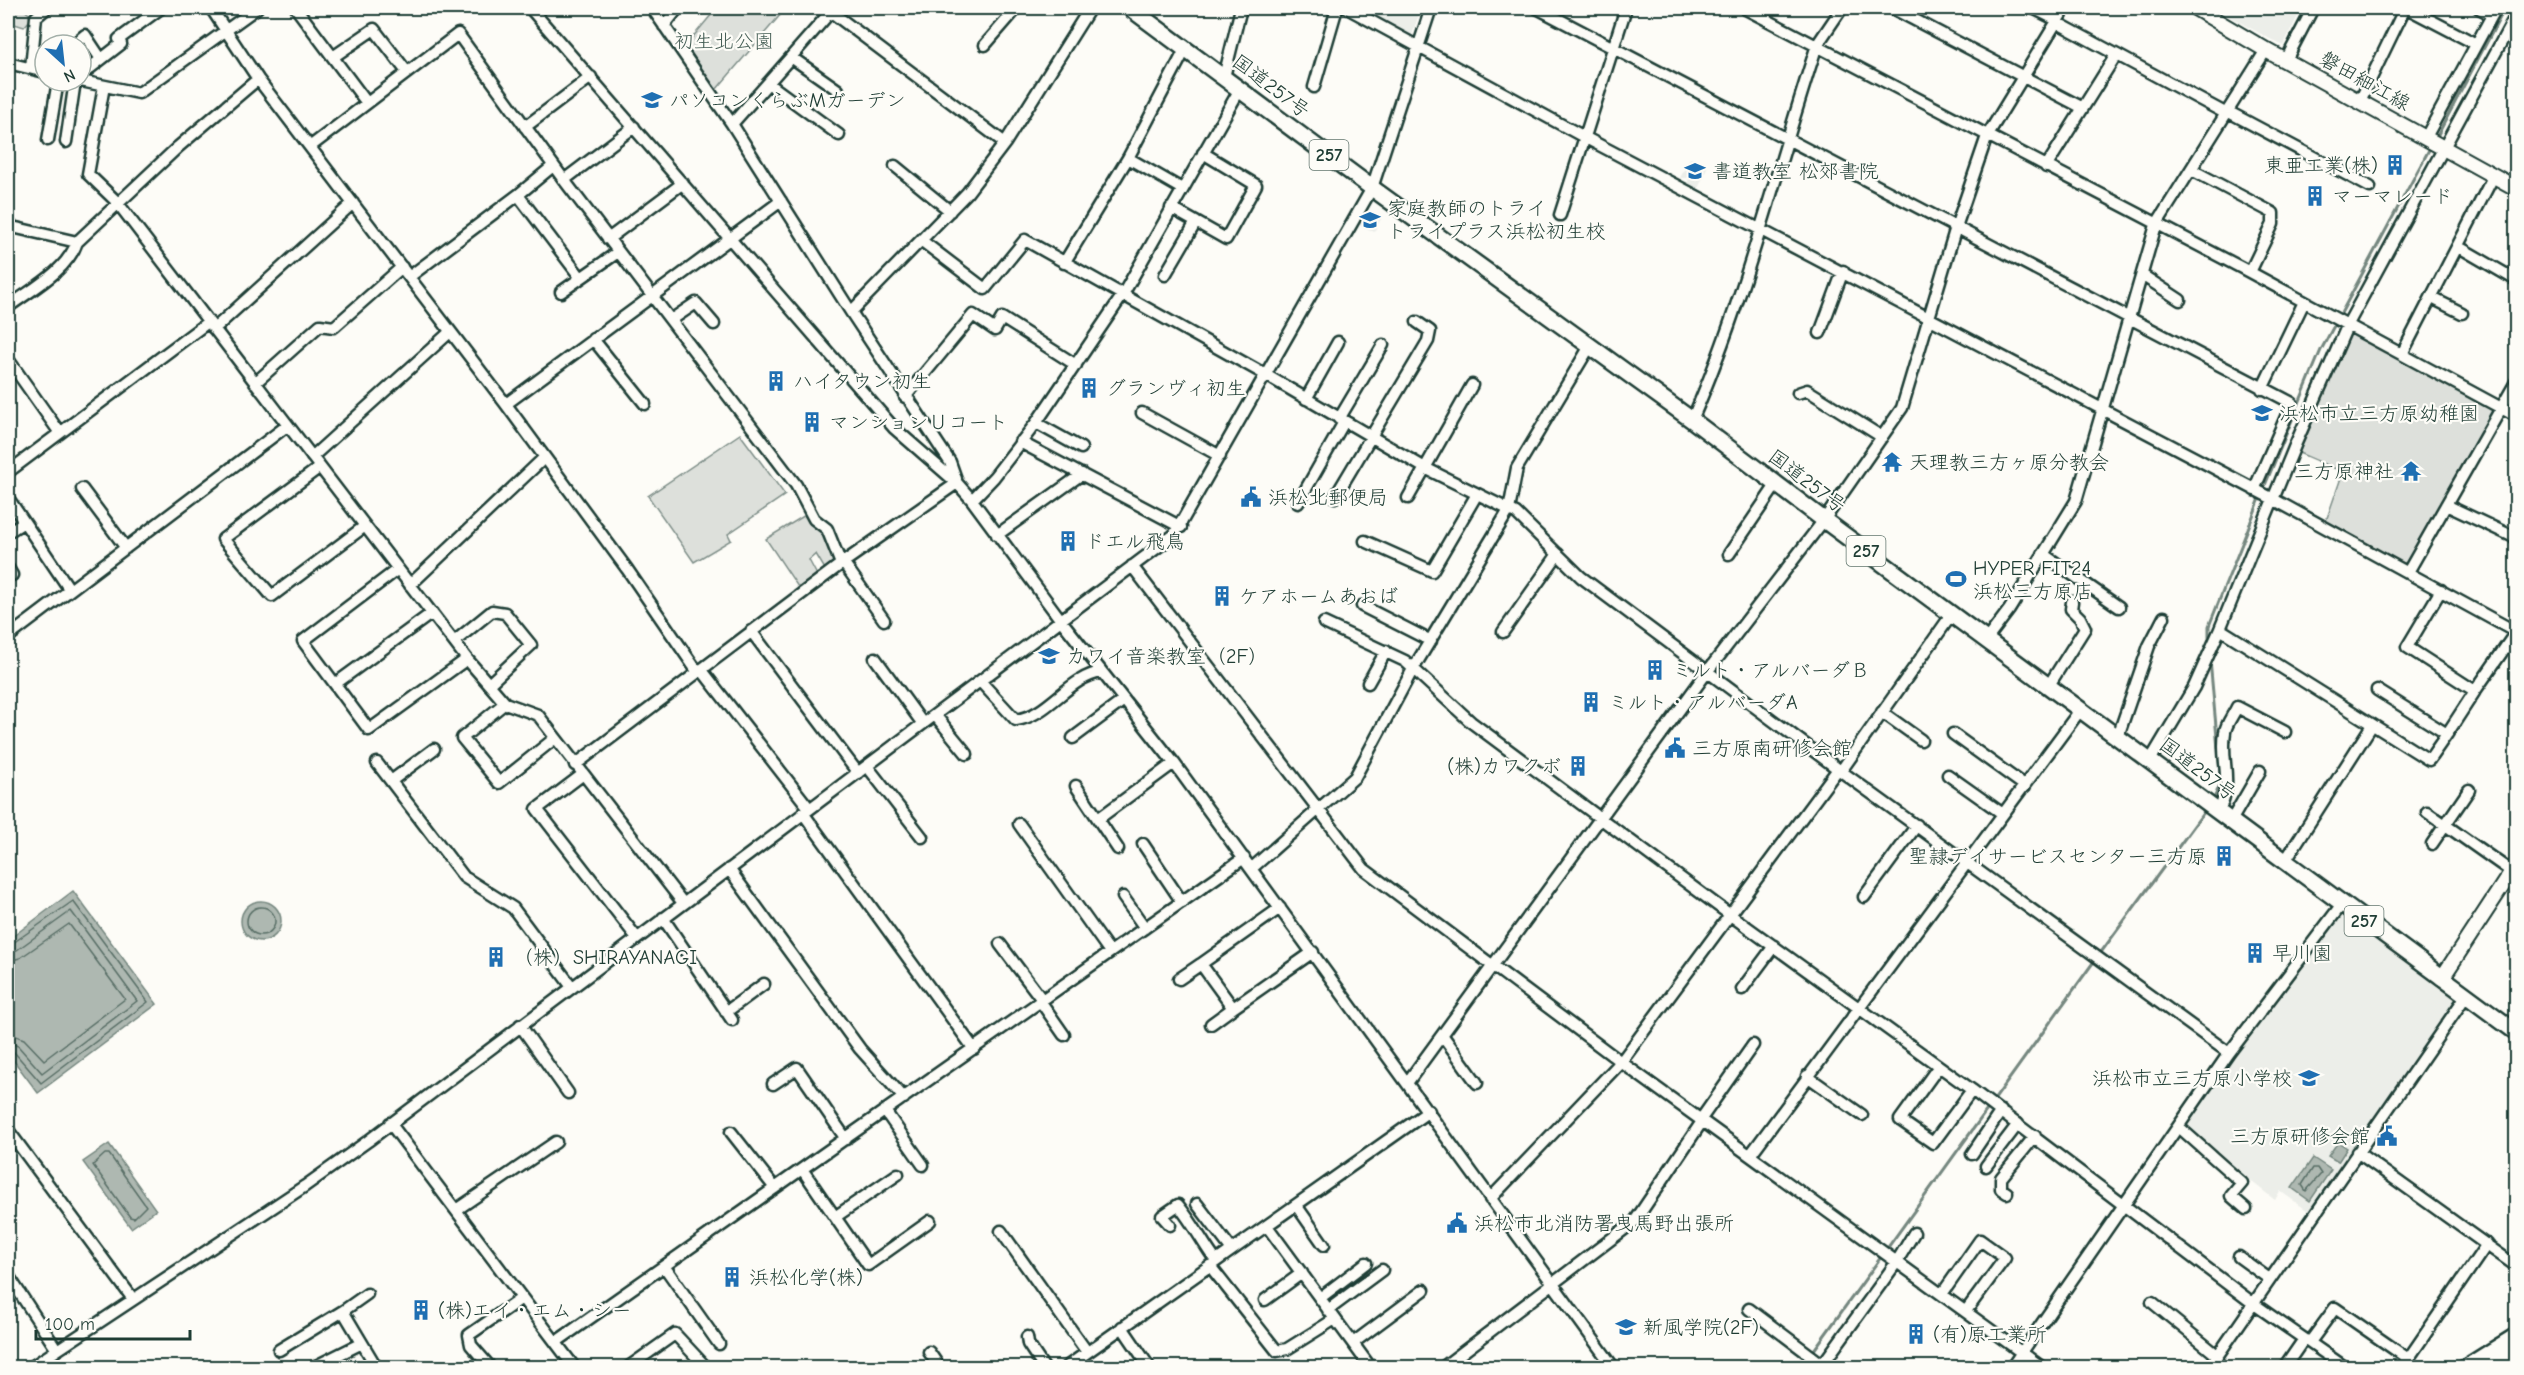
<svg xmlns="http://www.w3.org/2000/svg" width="2524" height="1375" viewBox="0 0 2524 1375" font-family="'Comic Neue','Klee One',sans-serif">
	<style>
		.built { fill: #eceee9 }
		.green { fill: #dde0db; stroke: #7e8e88; stroke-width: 1.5 }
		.water { fill: #aeb8b1; stroke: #75877f; stroke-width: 1.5 }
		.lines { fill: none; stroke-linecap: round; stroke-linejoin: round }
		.shore { stroke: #586e66; stroke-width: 1.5 }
		.stream { stroke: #75877f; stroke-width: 3 }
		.minor-casing { stroke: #1f3d34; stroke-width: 15 }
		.major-casing { stroke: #1f3d34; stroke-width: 18 }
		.highway-casing { stroke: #1f3d34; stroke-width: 20 }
		.minor { stroke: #fdfcf7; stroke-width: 10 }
		.major { stroke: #fdfcf7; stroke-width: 14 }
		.highway { stroke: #fdfcf7; stroke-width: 15 }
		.labels { text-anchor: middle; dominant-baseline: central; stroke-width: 4.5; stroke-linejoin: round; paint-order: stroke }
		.shield { fill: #fdfcf7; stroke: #62766e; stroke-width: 1.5 }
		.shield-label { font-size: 18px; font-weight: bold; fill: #1f3d34 }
		.park-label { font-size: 20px; fill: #455e55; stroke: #fdfcf7 }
		.street-label { font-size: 20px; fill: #1f3d34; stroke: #fdfcf7 }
		.poi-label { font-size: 20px; fill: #1f3d34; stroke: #fdfcf7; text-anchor: start }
	</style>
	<rect width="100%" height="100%" fill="#fdfcf7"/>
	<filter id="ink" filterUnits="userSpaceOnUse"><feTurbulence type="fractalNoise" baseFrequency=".0167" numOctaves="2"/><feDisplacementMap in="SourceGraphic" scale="12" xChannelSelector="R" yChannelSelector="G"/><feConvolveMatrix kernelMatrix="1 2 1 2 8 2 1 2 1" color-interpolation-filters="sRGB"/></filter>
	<g filter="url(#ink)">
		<path class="built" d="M1357 8H1421L1412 35Z
			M2224 8H2302L2283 46 2221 12Z
			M1690 158 1708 165 1698 189 1687 185 1689 178H1680Z
			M1366 209 1382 217 1374 232 1358 224Z
			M2342 910 2458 997 2311 1213 2280 1191 2275 1200 2183 1128 2236 1049Z"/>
		<path class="green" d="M8 8H22L29 14 30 20 24 27 8 22Z
			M717 8H774L781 14 716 90 686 45Z
			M2350 333 2496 410 2407 566 2326 521 2343 472 2299 453Z
			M740 434 785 495 728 534 731 540 694 562 648 496Z
			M807 514 824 531 837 563 826 571 816 554 809 560 818 577 800 590 766 539Z"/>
		<path class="water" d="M73 891 157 1004 38 1093 8 1053V940Z
			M241 921a20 20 0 1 1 40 0a20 20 0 1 1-40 0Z
			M2338 1142 2347 1148 2338 1162 2328 1156Z
			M109 1144 156 1210 131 1228 83 1162Z
			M2313 1158 2331 1170 2310 1201 2292 1188Z"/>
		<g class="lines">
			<path class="shore" d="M247 921a14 14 0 1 1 28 0a14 14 0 1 1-28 0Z
				M8 944 13 943 73 901 148 1002 41 1083 14 1052 8 1050
				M8 952 17 950 71 911 137 1001 42 1073 18 1046 8 1042
				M8 961 20 958 69 924 125 999 44 1060 24 1039 8 1033
				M105 1154H109L146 1206 134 1218 130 1217 93 1165Z
				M2317 1168 2321 1174 2306 1191 2302 1185 2313 1168Z"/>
			<path class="stream" d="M2435 140 2505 8
				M2339 317 2431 146
				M2263 490 2321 350 2336 322
				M2209 644V626L2261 496
				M2210 660 2221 782 2213 801
				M2099 955 2207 808
				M1801 1368 2095 960"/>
			<g class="minor-casing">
				<path id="minor" d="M211 8 258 79 505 403 627 569 697 671
					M296 8 367 103
					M530 8 894 428 957 483 972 500 1060 619 1174 763 1614 1368
					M652 8 732 124 851 312 950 462 956 479
					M826 8 1005 143
					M1347 8 1586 138 2273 499 2516 632
					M1537 8 2292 403 2254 490
					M1744 8 2242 268 2516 416
					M1892 8 2083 108
					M2033 8 2057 20
					M2407 8 2476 44
					M2479 8 2492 15
					M2056 22 2225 113
					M664 26 678 8
					M73 45 85 35 101 59
					M985 45 1017 8
					M333 57 374 29 407 72
					M791 57 838 90
					M2286 60 2313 8
					M8 63 45 72
					M31 68 36 17 47 8
					M81 75 121 44 119 39 161 8
					M1224 77 1241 8
					M81 81 139 93 257 8
					M768 83 839 135
					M104 86 88 174 117 202 467 659 505 703 538 715 683 903
					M1314 87 1337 8
					M2360 101 2405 8
					M2227 111 2370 187
					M732 124 834 8
					M525 127 591 77
					M2426 137 2496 8
					M48 140 58 81
					M66 142 75 81
					M311 146 458 34 564 180 796 485 814 519 827 529 841 564
					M1128 158 1182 189
					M553 166 518 195 581 278 618 252
					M895 166 950 211
					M2046 167 2116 55
					M2192 170 2273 213V224L2250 272
					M564 180 634 127
					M1171 208 1226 239 1256 185 1203 153
					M1560 215 1626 8
					M8 226 77 242 178 147 258 79
					M608 239 683 183
					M922 241 985 289 1025 240 1266 375 1425 468 1516 513 1581 577 1838 769 2229 1053
					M2459 247 2516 280
					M1064 263 1128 158 1186 48
					M1165 275 1196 222
					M2142 275 2180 300
					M409 277 518 195
					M561 292 581 278
					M2432 298 2462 313
					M8 307C32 289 67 271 77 242
					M851 312 967 193 1005 143 1090 8
					M671 320 696 303 714 324
					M214 329 353 203
					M1820 333 1843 271
					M593 339 645 404
					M2402 354 2494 175
					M10 362 60 433
					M255 383 320 325 334 327 402 267
					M2262 389 2304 302
					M1798 393 1807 390 1882 437
					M905 397 973 315 995 330 1002 318 1076 365
					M1306 399 1338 342
					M506 404 781 201
					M1142 413 1220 456
					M1339 419 1383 345
					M1692 420C1745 299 1776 170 1817 45L1842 8
					M1036 423 1081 448
					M1020 442 1181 527
					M312 457 450 332
					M320 467 223 539 272 596 365 526
					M8 472 208 322
					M82 489 126 548
					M1335 497 1428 341 1430 331 1417 322
					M8 498 70 590
					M1408 498 1472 385
					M972 500 994 477 1036 423 1122 296 1240 89
					M1298 503 1344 422
					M2446 505 2516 538
					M8 532 24 522
					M997 535 1082 474
					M1365 541 1432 571 1477 494
					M1729 554 1776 485
					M2043 554 2119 607
					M843 562 884 620
					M1132 566 1364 869 1621 1062 2043 1368
					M8 568 12 575
					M398 569 303 641 369 730 467 659
					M2408 572 2516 382
					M410 585 544 458
					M2441 590 2407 647 2475 691 2516 632
					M1362 606 1431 641
					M1324 623 1405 661 1471 722 1729 914 1972 1090 2254 1304 2346 1368
					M751 631 858 773
					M1503 632 1558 554
					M8 637 288 425
					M1987 639 2009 610 2076 501 2156 225 2266 50
					M454 642 492 611 505 613 531 645 489 684
					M875 658 923 724
					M701 669 809 808
					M980 681 1016 720C1049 716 1068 677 1102 672
					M1368 683 1386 651
					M335 684 432 613
					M2049 685 2085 628 2080 618 2071 609 2072 602
					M2377 690 2447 734 2429 760 2220 629 2296 443 2348 324 2516 15
					M505 703 462 738 499 783 554 739
					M1882 712 1921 740
					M935 715 967 754
					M1953 734 2025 786
					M2447 734 2475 691
					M2118 736 2149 646 2164 617
					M1073 738 1124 700
					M2151 759 2194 687 2220 629
					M377 763 464 877 513 908 572 987
					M575 765 841 564 957 483
					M867 766 922 837
					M1841 771 1952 614
					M582 775 537 809 637 938
					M1948 775 2003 814
					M391 781 434 749
					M1076 786 1118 849
					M2219 811C2234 777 2220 763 2225 732 2226 724 2234 714 2237 707L2285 732
					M2427 812 2512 872
					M803 813 974 1049
					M1098 819 1174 763
					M2231 821 2260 771
					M1019 824 1110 952
					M1143 844 1182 902
					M2432 844 2469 790
					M2285 861 2372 725
					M729 869 860 1049 904 1098
					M1251 869 1355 777 1413 669 1509 510 1517 468 1590 346
					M1123 897 1145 928
					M1864 897 1917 825
					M1280 908 1201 964 1233 1008 1313 952
					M663 918 732 1020
					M1000 944 1043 1001
					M1179 979 1201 964
					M1742 989 1774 946
					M1041 1002 1064 1035
					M726 1012 764 984
					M1211 1024 1233 1008
					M520 1025 568 1093
					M1443 1036 1477 1083
					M1939 1066 1900 1120 1933 1143 1972 1090
					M1807 1076 1862 1115
					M1407 1083 1707 672 1824 520 1902 408 1956 227 1987 136 2065 8
					M773 1084 797 1068 846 1139
					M885 1111 923 1165
					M1701 1119 1753 1045
					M390 1123 575 1368
					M2179 1127 2242 1183 2231 1196 2246 1209
					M8 1130 133 1299
					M731 1132 775 1188
					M2357 1152 2516 1266
					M1751 1154 2081 709
					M1972 1154 2001 1111
					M1986 1166 2018 1124
					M802 1169 868 1265 930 1221
					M2007 1193 2001 1189V1178L2035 1136
					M1490 1199 1621 1062 1838 769
					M1197 1204 1232 1250
					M1296 1205 1324 1245
					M456 1210 556 1142
					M835 1217 898 1174
					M1170 1225 1162 1216 1178 1205C1193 1223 1202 1242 1216 1261
					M1267 1226 1371 1368
					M1001 1231 1087 1352
					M2239 1257 2268 1278
					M664 1266 719 1344
					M1210 1266 1277 1351 1287 1349 1335 1319
					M8 1275 57 1350
					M367 1294 343 1311 377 1368
					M1942 1294 1980 1240 2005 1258 1966 1311
					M1320 1298 1366 1263
					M1265 1300 1302 1273
					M2152 1302 2217 1355
					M1749 1309 1822 1364
					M1328 1310 1382 1270
					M1122 1327 1150 1368
					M1027 1337 1028 1344 1044 1368
					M556 1342 1244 858
					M2310 1342 2335 1308 2407 1358
					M1353 1343 1424 1290
					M279 1350 343 1311
					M929 1352 940 1368
					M1826 1359 1838 1368
					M30 1368 305 1186 368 1141 1174 535 1372 188 1431 8
					M312 1368 362 1343
					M491 1368 471 1345 469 1335 522 1298
					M627 1368 675 1334 703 1364
					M1065 1368 1429 1111
					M1442 1368 1635 1221 1703 1120
					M1820 1368 1896 1263 1914 1233
					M2011 1368 2229 1053 2342 904
					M2209 1368 2466 996
					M2284 1368 2304 1339
					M2402 1368 2487 1244"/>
			</g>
			<g class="major-casing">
				<path id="major" d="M2195 8 2266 50 2516 188
					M2442 978 2516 865"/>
			</g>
			<g class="highway-casing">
				<path id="highway" d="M1130 8 1372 188 1692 420 1824 520 2516 1032
					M2465 1368 2516 1336
					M2493 1368 2516 1353"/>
			</g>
			<use href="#minor" class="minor"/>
			<use href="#major" class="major"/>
			<use href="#highway" class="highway"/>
		</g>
	</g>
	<defs>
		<g id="school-bare" transform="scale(1.62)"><path d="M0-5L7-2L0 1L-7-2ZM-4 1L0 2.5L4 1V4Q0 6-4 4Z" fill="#1f6fb2" stroke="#fdfcf7" stroke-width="2.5" paint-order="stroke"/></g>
		<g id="building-bare" transform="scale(1.62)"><path d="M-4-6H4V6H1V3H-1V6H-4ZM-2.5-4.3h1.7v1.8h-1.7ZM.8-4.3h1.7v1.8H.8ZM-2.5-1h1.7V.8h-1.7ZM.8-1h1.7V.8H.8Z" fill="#1f6fb2" stroke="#fdfcf7" stroke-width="2.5" paint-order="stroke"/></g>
		<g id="temple-bare" transform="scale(1.62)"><path d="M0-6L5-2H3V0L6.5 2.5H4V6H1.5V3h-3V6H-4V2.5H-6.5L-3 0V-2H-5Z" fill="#1f6fb2" stroke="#fdfcf7" stroke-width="2.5" paint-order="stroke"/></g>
		<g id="civic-bare" transform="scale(1.62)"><path d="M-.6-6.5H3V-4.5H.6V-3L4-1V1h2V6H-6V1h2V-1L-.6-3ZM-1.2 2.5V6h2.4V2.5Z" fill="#1f6fb2" stroke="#fdfcf7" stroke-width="2.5" paint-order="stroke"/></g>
		<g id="stadium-bare" transform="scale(1.62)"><path d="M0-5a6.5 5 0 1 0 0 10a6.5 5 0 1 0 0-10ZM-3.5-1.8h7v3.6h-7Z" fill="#1f6fb2" stroke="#fdfcf7" stroke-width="2.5" paint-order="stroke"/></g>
	</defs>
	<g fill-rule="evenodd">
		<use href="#school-bare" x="652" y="100"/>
		<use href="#building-bare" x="2395" y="165"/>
		<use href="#school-bare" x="1695" y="171"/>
		<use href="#building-bare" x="2315" y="196"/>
		<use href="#school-bare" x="1370" y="220"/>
		<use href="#building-bare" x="776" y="381"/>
		<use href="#building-bare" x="1089" y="388"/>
		<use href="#school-bare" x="2262" y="413"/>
		<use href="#building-bare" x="812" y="422"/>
		<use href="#temple-bare" x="1892" y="462"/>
		<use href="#temple-bare" x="2411" y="471"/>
		<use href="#civic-bare" x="1251" y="497"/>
		<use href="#building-bare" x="1068" y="541"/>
		<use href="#stadium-bare" x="1956" y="579"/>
		<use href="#building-bare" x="1222" y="596"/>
		<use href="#school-bare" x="1049" y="656"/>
		<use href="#building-bare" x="1655" y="670"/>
		<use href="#building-bare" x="1591" y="702"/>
		<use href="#civic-bare" x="1675" y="748"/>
		<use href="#building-bare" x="1578" y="766"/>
		<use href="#building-bare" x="2224" y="856"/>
		<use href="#building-bare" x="2255" y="953"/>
		<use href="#building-bare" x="496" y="957"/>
		<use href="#school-bare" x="2309" y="1078"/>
		<use href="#civic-bare" x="2387" y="1136"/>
		<use href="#civic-bare" x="1457" y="1223"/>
		<use href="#building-bare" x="732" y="1277"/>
		<use href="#building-bare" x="421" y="1310"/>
		<use href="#school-bare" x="1626" y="1327"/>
		<use href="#building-bare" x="1916" y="1334"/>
	</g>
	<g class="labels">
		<g class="shield">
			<rect x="1309.5" y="140" width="39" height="30" rx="4.5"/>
			<rect x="1846.5" y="536" width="39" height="30" rx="4.5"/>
			<rect x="2344.5" y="906" width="39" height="30" rx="4.5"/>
		</g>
		<g class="shield-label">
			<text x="1329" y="155">257</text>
			<text x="1866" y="551">257</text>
			<text x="2364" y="921">257</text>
		</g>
		<g class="park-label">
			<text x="724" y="41">初生北公園</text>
		</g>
		<g class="street-label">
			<text transform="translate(2365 81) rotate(29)">磐田細江線</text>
			<text transform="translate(1271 86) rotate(37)">国道257号</text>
			<text transform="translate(1807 481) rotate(37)">国道257号</text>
			<text transform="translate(2198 769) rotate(37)">国道257号</text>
		</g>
		<g class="poi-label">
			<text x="669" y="100">パソコンくらぶMガーデン</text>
			<text x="2378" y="165" text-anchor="end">東亜工業(株)</text>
			<text x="1712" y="171">書道教室 松郊書院</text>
			<text x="2332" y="196">マーマレード</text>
			<text x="1387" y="208">家庭教師のトライ<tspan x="1387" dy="23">トライプラス浜松初生校</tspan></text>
			<text x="793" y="381">ハイタウン初生</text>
			<text x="1106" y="388">グランヴィ初生</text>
			<text x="2279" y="413">浜松市立三方原幼稚園</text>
			<text x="829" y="422">マンションＵコート</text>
			<text x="1909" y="462">天理教三方ヶ原分教会</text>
			<text x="2394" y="471" text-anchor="end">三方原神社</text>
			<text x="1268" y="497">浜松北郵便局</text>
			<text x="1085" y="541">ドエル飛鳥</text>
			<text x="1973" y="568">HYPER FIT24<tspan x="1973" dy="23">浜松三方原店</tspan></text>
			<text x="1239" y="596">ケアホームあおば</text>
			<text x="1066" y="656">カワイ音楽教室（2F）</text>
			<text x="1672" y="670">ミルト・アルバーダＢ</text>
			<text x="1608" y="702">ミルト・アルバーダA</text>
			<text x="1692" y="748">三方原南研修会館</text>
			<text x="1561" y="766" text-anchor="end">(株)カワクボ</text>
			<text x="2207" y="856" text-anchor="end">聖隷デイサービスセンター三方原</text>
			<text x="2272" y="953">早川園</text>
			<text x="513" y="957">（株）SHIRAYANAGI</text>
			<text x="2292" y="1078" text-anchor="end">浜松市立三方原小学校</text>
			<text x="2370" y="1136" text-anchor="end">三方原研修会館</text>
			<text x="1474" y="1223">浜松市北消防署曳馬野出張所</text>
			<text x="749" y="1277">浜松化学(株)</text>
			<text x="438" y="1310">(株)エイ・エム・シー</text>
			<text x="1643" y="1327">新風学院(2F)</text>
			<text x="1933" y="1334">(有)原工業所</text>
		</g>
	</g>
	<rect width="2524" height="1375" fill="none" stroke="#fdfcf7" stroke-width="30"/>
	<rect x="15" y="15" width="2494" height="1345" fill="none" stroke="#1f3d34" stroke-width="2" filter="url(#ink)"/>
	<g transform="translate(63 63) rotate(153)"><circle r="28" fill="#fdfcf7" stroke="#a4b0a9" stroke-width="1.5"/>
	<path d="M0-4.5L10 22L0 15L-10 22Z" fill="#1f6fb2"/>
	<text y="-9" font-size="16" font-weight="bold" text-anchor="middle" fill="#1f3d34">N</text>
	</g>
	<path d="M36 1330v9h154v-9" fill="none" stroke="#1f3d34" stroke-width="3"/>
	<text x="45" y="1330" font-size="18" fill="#1f3d34" stroke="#fdfcf7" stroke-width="4.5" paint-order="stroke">100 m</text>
</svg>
